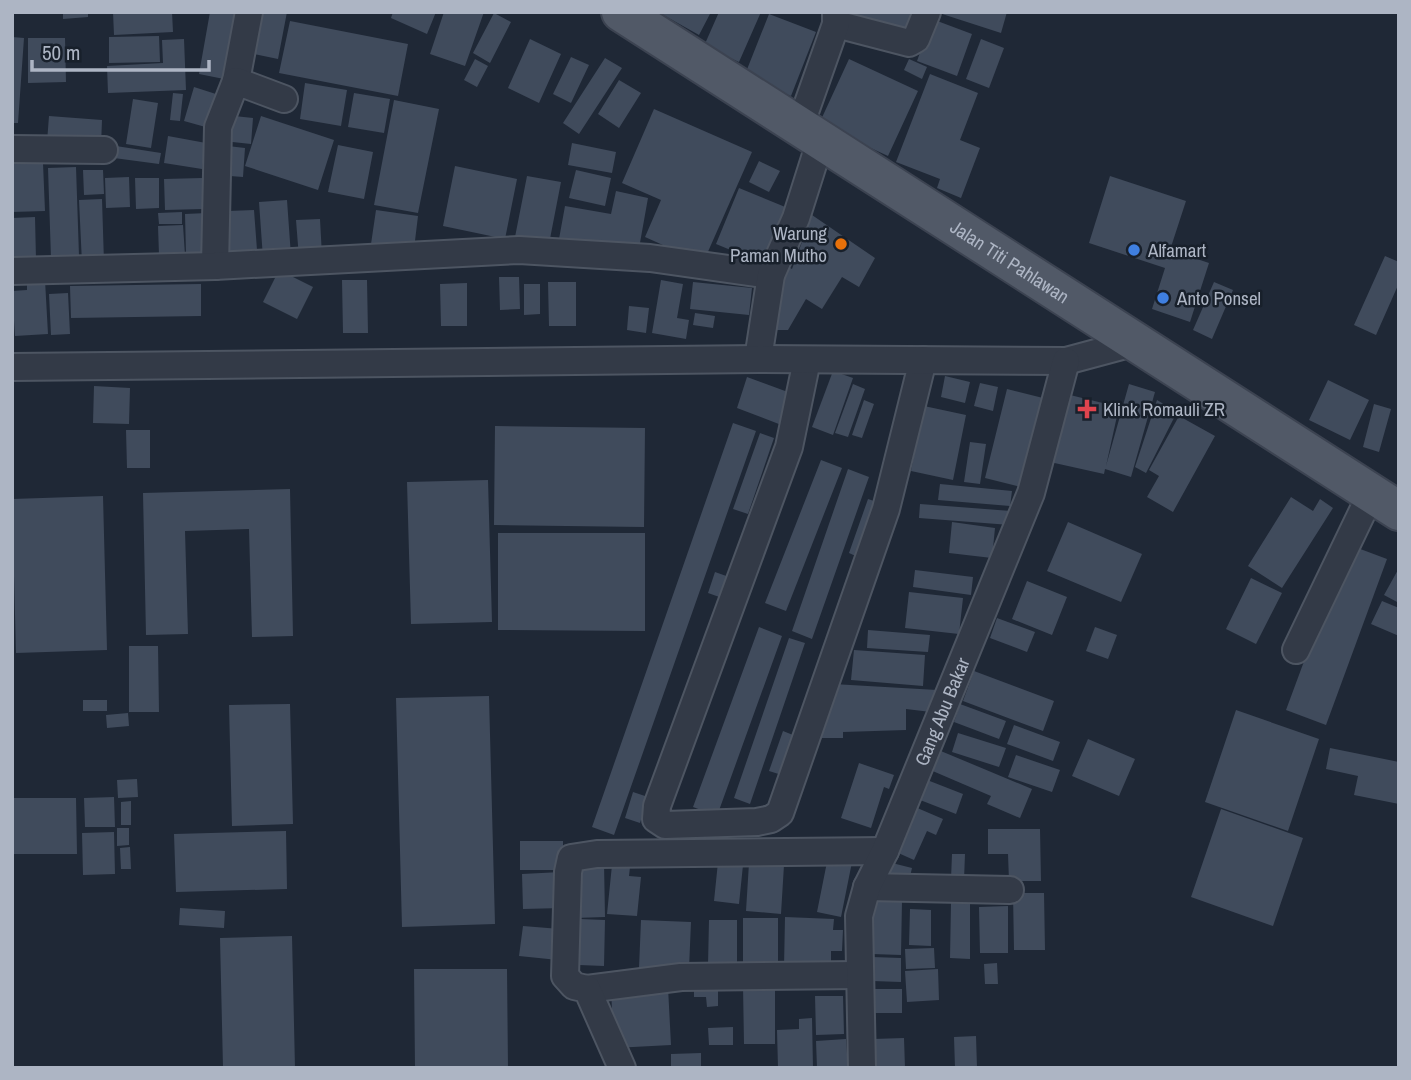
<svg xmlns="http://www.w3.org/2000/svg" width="1411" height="1080" viewBox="0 0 1411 1080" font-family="'Archivo Narrow',sans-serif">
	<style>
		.building { fill: #404b5c }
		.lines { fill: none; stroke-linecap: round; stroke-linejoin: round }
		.street-casing { stroke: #4d5562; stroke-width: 30 }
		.primary-casing { stroke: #3c4351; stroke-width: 42 }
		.street { stroke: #333a47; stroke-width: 26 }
		.primary { stroke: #515967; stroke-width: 38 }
		.food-dot { fill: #e8710a; stroke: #18202b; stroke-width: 2.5 }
		.shop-dot { fill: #3f7fe0; stroke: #18202b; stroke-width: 2.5 }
		.health-dot { fill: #e0444e; stroke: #18202b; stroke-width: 2.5 }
		.labels { text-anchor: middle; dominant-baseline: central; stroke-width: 5; stroke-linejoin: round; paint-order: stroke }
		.poi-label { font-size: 19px; fill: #adb5c4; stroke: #18202b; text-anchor: start }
		.street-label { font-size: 19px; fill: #adb5c4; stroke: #18202b }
	</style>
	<rect width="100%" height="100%" fill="#1f2836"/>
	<path class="building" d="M63 12H88V17L63 19Z
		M113 12H172L173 32 114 35Z
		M210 12H240L229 80 199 74Z
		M253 12H287L278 59 245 52Z
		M393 12H436L427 34 391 18Z
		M444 12H484L465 66 430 54Z
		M658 12H711L699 35Z
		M719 12H761L739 62 704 46Z
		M848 12H913L907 36 846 18Z
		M936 12H1007L1001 33Z
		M494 13 511 22 490 63 473 53Z
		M769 14 816 32 791 96 744 77Z
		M932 19 972 34 957 76 917 61Z
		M290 21 408 44 398 96 279 73Z
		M159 36 160 62 109 63V37Z
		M12 37 24 38 18 123H12Z
		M28 38H65L66 82 28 83Z
		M184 39 186 90 108 93 107 66 163 63 162 40Z
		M530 39 561 54 539 103 508 88Z
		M981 39 1004 48 989 88 966 79Z
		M571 57 589 65 571 103 553 94Z
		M605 58 622 68 579 134 563 123Z
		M475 59 488 66 477 87 464 80Z
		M849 59 918 91 888 156 819 124Z
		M909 59 927 67 922 79 904 70Z
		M930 74 978 93 960 140 980 148 961 198 937 188 940 179 896 162Z
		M619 80 641 93 619 128 598 114Z
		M305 83 347 90 341 126 300 119Z
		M194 87 219 95 209 128 184 121Z
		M173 93 183 94 180 121 170 120Z
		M354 93 390 99 384 133 348 127Z
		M133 99 158 103 151 148 126 144Z
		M394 100 439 109 418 213 374 205Z
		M654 109 752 152 703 263 645 237 661 200 622 183Z
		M225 115 253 118 251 144 223 141Z
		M49 116 102 120 101 146 47 142Z
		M261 116 334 140 318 190 245 166Z
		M168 136 206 143 202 169 164 163Z
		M572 143 616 152 612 173 568 165Z
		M219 145 245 148 243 177 217 175Z
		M338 145 373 152 364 199 328 192Z
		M116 146 161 153 159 164 114 158Z
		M759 161 780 171 769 192 749 182Z
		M43 163 45 211 12 212V164Z
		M455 166 517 179 505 239 443 226Z
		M76 167 79 256 51 258 48 168Z
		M83 170H103L104 194 84 195Z
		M576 170 611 178 605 206 569 198Z
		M527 176 561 182 549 244 515 237Z
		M1110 176 1186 201 1170 250 1209 263 1190 322 1152 309 1165 268 1089 243Z
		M129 177 130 207 106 208 105 178Z
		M135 178H159V208L136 209Z
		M202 178 203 209 165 210 164 179Z
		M739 188 795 211 772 267 716 244Z
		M616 191 648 198 638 254 559 239 565 206 611 214Z
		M102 199 104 262 82 263 79 200Z
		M287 200 291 256 263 258 259 202Z
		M254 210 257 250 230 251 228 211Z
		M376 210 418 216 414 249 371 244Z
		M182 212V224H159L158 213Z
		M207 213 209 253 186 254 185 214Z
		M812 215 875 258 859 287 842 277 822 309 806 299 788 330H777L768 324 772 307 787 266 792 269Z
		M35 217 36 259 12 260V218Z
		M320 219 322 256 299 258 296 220Z
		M183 225 185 255H159L158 226Z
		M1385 256 1399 262V283L1376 335 1354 325Z
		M279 270 313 287 297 319 263 302Z
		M499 277H519L520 309 500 310Z
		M45 280 48 334 15 336 12 291 27 290V281Z
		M342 280H367L368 333H343Z
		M661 280 683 284 677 318 689 320 686 339 652 333Z
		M548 282H576V326H549Z
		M693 282 752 288 749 315 690 309Z
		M1214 282 1233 290 1212 339 1193 330Z
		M467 283V326H441L440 284Z
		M201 284V316L71 318 70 286Z
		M524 284H540V314L524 315Z
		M68 293 70 334 51 335 49 294Z
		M629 306 649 308 646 333 627 330Z
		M695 313 715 316 713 328 693 325Z
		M833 371 853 378 833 435 812 427Z
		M945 376 970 382 965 403 941 397Z
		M747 377 796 395 784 426 737 408Z
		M1328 380 1369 400 1350 440 1309 420Z
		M980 383 998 387 993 411 974 406Z
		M853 384 865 389 848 437 835 433Z
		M1129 384 1155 392 1131 477 1105 469 1104 474 1050 462 1066 394 1119 407 1106 466Z
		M94 386 130 388 129 424 93 423Z
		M1007 389 1051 400 1029 489 985 478Z
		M864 400 874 404 862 438 852 435Z
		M1157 400 1177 412 1146 473 1135 467Z
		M1374 404 1391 409 1379 452 1363 447Z
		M924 406 966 415 953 480 911 471Z
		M1179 416 1215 436 1173 512 1147 497 1159 476 1149 470Z
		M733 423 756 431 614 835 592 827Z
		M495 426 645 428 644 527 494 525Z
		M126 430H150V468H127Z
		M760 433 774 438 748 514 733 509Z
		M970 442 986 444 980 484 964 482Z
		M821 460 842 468 786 611 765 603Z
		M848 469 869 477 812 639 792 631Z
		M488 480 492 622 411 624 407 482Z
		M940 484 1012 491 1010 506 938 500Z
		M290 489 293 636 252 637 249 529 185 531 188 634 146 635 143 493Z
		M103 496 107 650 16 653 12 499Z
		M1291 497 1313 511 1320 499 1333 508 1282 588 1248 566Z
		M868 499 880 503 860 558 849 553Z
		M920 504 1011 511 1010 525 919 518Z
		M952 522 995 528 992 558 949 553Z
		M1068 522 1142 554 1121 602 1047 571Z
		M498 533H645V631L498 630Z
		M1355 547 1387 559 1326 725 1286 710 1333 583Z
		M1399 568V603L1384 595Z
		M915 570 973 577 971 595 913 587Z
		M715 572 732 578 725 599 708 593Z
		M1251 578 1282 593 1256 644 1226 629Z
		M1027 581 1067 597 1052 635 1012 619Z
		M909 592 963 598 959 634 905 628Z
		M1382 601 1399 608V636L1371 624Z
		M997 618 1035 632 1027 652 990 638Z
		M759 627 782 636 717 816 693 807Z
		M1095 627 1117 635 1108 659 1086 651Z
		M868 630 930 635 928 652 867 648Z
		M789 638 805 643 750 804 734 798Z
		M129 646H158L159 712H129Z
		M854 650 925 655 923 686 851 680Z
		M974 671 1054 701 1043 731 963 701Z
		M833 684 937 690 931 712 906 709V730L843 732V738H814Z
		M489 696 495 924 402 927 396 698Z
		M83 700H107V711H83Z
		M290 704 293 824 232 826 229 705Z
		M960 704 1006 721 999 739 954 722Z
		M1236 710 1319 739 1288 831 1205 802Z
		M128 713 129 726 107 728 106 715Z
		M1014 725 1060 742 1053 761 1007 744Z
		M783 731 798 737 785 776 769 771Z
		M958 733 1006 748 999 767 952 752Z
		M1088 739 1135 759 1119 796 1072 776Z
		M1330 748 1399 762V804L1354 795 1358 776 1326 769Z
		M936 749 1032 789 1020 818 987 804 991 796 928 769Z
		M1016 755 1060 770 1052 792 1008 777Z
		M859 763 894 775 889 789 884 787 871 828 841 818Z
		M922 778 963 794 956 814 915 798Z
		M137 779 138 797 118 798 117 780Z
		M633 792 648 797 640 823 625 818Z
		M114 797 115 827H85L84 798Z
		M12 798H76L77 854H12Z
		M131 801V825H121V802Z
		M915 807 943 819 936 835 927 831 914 860 896 852Z
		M1221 809 1303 838 1273 926 1191 897Z
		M117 828H129V845L117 846Z
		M988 829H1040L1041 881H1009L1008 854H988Z
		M286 831 287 889 176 892 174 834Z
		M114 832 115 874 83 875 82 833Z
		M520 841H563V870H520Z
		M130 847 131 869H121L120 848Z
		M829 852 853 857 841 917 817 912Z
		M952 854H965L964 880 951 879Z
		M604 862 605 917 575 918 573 863Z
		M718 862 743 865 739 904 714 901Z
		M888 862 912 868 908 885 884 879Z
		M749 863 784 865 781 914 746 911Z
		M612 865 630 867 629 876 641 877 637 916 607 914Z
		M561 872 562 908 523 909 522 874Z
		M1013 893H1044L1045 950H1014Z
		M873 901H902L901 955 872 954Z
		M951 903 970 904V959L950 958Z
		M1008 906V953H980L979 907Z
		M180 908 225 911 224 928 179 925Z
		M910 909 931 910V946L909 945Z
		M785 917 834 919 833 930H843L842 951H831V969L784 967Z
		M743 918H778V971H743Z
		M580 919 605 920 604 966 579 965Z
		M641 920 691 922 689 969 639 968Z
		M709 920H737V965H708Z
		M523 926 560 929 558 960 519 956Z
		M292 936 295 1068H223L220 938Z
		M934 948 935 968 906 969 905 949Z
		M872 957 901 958V982L872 981Z
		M997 963 998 984H985L984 964Z
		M414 969H507L508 1068H415Z
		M938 969 939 1000 907 1002 905 971Z
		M718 982V1006L707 1007 706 997H694V983Z
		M743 986H775V1044H744Z
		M668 987 671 1045 614 1048 611 990Z
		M870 989H902V1013H870Z
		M815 996H843L844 1034 816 1035Z
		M812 1018 813 1068H778L777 1030 799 1029V1019Z
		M733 1027V1045H709L708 1028Z
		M976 1036 977 1068H955L954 1037Z
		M904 1038 905 1068H874L873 1039Z
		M846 1039 848 1068H817L816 1041Z
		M701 1053V1068H671V1054Z"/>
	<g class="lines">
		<g class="street-casing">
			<g id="street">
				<path d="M836 24 909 43 916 39 927 12"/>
				<path d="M236 81 249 12"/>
				<path d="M800 126 836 24V12"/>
				<path d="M12 149 104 150"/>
				<path d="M215 266 218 127 236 81 284 99"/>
				<path d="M12 271 215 266 519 250 650 258 771 275"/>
				<path d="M758 359 771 275 796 218 821 139"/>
				<path d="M807 360 789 447 657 806 656 819 665 825 757 822 771 819 780 813 886 509 923 360"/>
				<path d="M12 367 758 359 1066 361 1133 343"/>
				<path d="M1296 650 1371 494"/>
				<path d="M867 887 1010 890"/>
				<path d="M587 989 681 977 858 975"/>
				<path d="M622 1068 587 989 574 986 565 976 568 872 571 858 597 854 885 851"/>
				<path id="s1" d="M862 1068 859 916 867 887 885 851 1031 493 1066 361"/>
			</g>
		</g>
		<g class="primary-casing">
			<g id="primary">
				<path id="s2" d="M621 12 1399 511"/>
			</g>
		</g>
		<use href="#street" class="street"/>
		<use href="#primary" class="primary"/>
	</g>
	<circle class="food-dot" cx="841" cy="244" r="7"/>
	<g class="shop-dot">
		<circle cx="1134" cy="250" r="7"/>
		<circle cx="1163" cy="298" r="7"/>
	</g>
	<path class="health-dot" d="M1083.5 398.5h7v7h7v7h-7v7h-7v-7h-7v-7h7z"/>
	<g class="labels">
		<g class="poi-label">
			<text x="827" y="233" text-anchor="end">Warung<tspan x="827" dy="22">Paman Mutho</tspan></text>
			<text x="1148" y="250">Alfamart</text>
			<text x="1177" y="298">Anto Ponsel</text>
			<text x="1103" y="409">Klink Romauli ZR</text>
		</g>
		<g class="street-label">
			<text stroke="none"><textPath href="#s2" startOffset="462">Jalan Titi Pahlawan</textPath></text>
			<text stroke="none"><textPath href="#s1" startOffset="373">Gang Abu Bakar</textPath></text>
		</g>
	</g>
	<rect width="1411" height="1080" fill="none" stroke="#adb5c4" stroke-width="28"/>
	<path d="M32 60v10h177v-10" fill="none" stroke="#adb5c4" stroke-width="3.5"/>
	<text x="42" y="60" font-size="21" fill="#adb5c4" stroke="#18202b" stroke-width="5" paint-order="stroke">50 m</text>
</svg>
